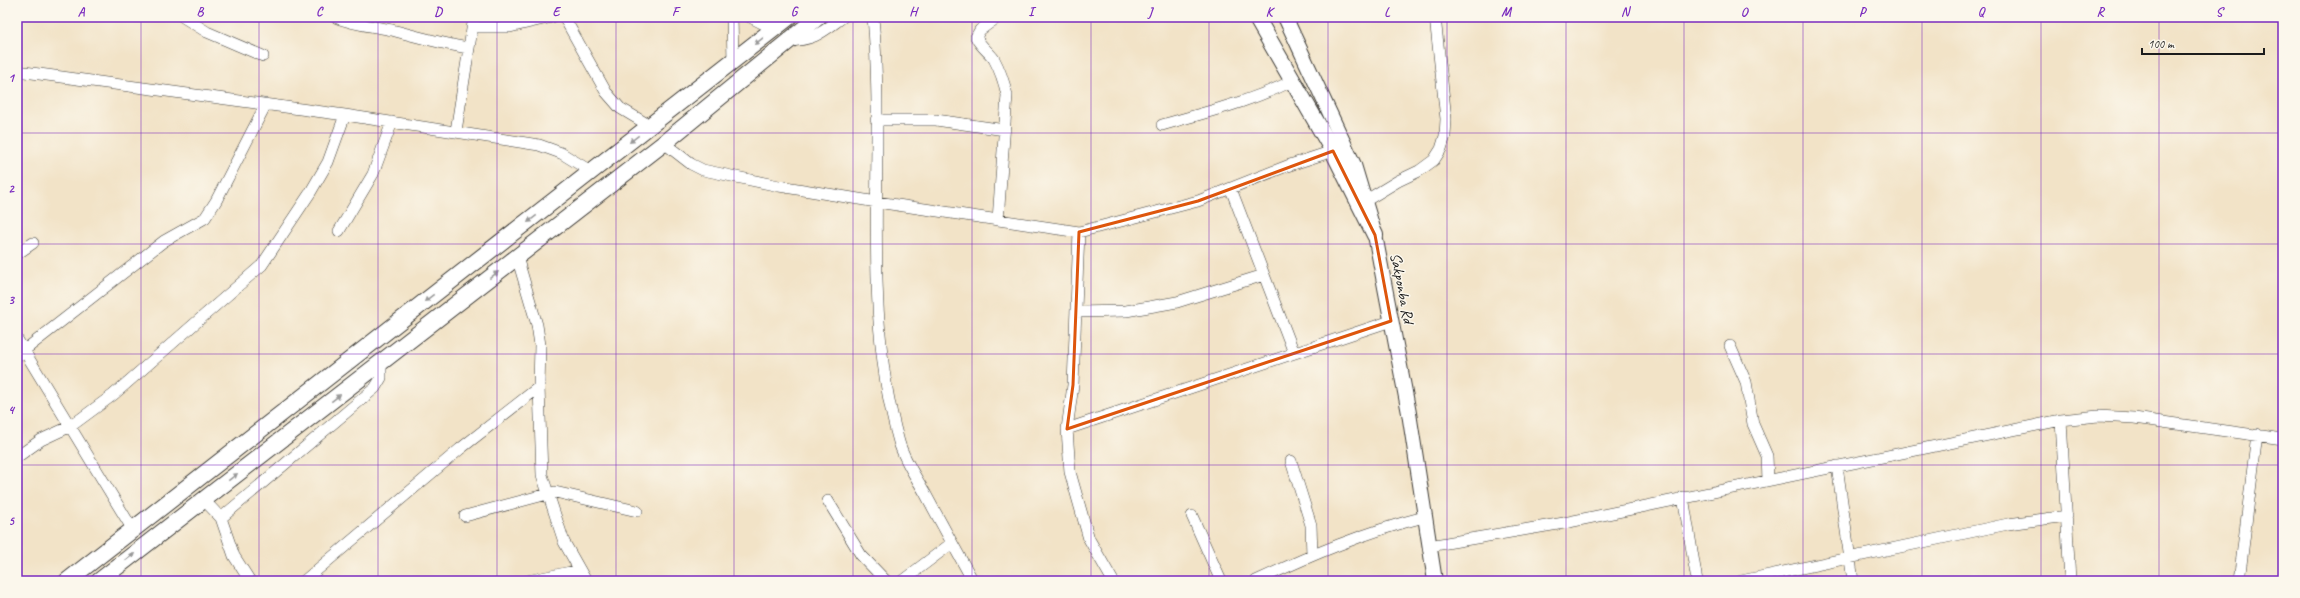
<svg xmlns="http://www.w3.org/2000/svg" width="2300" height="598" viewBox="0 0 2300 598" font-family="Caveat,sans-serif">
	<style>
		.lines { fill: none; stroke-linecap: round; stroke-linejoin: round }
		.minor-casing { stroke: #3c3a36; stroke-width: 12 }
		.major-casing { stroke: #3c3a36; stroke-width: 16 }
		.highway-casing { stroke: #3c3a36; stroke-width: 18 }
		.minor { stroke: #fff; stroke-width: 11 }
		.major { stroke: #fff; stroke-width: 14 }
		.highway { stroke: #fff; stroke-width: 16 }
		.oneway { fill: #999 }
		.marked { fill: none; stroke: #de560d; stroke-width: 3; stroke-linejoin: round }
		.grid { fill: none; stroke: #7b2cbf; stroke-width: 1; stroke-opacity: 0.55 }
		.labels { text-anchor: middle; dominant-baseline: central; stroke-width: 3; stroke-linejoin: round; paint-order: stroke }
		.street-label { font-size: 16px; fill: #1c1c1c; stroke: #fbf7ec }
		.neatline { fill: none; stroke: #7b2cbf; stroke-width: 1.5 }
		.grid-label { font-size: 13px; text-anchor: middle; font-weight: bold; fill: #7b2cbf }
	</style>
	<rect width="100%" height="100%" fill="#fbf7ec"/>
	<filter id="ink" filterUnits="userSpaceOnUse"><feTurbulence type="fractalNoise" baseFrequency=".025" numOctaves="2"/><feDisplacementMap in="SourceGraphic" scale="8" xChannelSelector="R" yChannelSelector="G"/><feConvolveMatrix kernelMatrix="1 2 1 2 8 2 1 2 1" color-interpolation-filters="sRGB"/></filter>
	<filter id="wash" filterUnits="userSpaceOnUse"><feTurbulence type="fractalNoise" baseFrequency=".012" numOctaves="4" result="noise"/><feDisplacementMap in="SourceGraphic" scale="16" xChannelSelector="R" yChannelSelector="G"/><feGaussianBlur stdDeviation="0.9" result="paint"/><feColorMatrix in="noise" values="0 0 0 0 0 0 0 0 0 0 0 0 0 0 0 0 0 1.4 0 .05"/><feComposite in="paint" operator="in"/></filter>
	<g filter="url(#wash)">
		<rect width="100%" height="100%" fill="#f2e3c7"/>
	</g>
	<g filter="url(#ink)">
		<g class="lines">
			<g class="minor-casing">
				<path id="minor" d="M183 17 207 32 263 56
					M335 17C353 25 373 26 392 30 418 37 443 44 469 48L474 17
					M564 17 606 92 620 108 650 126
					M732 17 733 61
					M750 17 774 29
					M873 17C886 157 860 306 899 442 904 460 916 477 925 493 941 523 957 552 973 581
					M472 27H510L552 17
					M787 41C815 40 821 33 843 17
					M17 71 345 115 539 145 561 153 592 172
					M876 120H936L1005 130
					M1162 125C1206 112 1250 102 1292 81
					M456 131 469 48
					M664 143 691 164 703 170 779 186 877 202 1079 232 1198 201 1287 166 1333 151
					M1231 189 1294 353
					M1365 201 1398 181 1419 171 1434 160 1441 149 1445 136 1446 119 1435 17
					M998 220 1007 95C1004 82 1000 70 994 59 988 51 980 46 976 37L980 30 998 17
					M339 231 373 174 392 122
					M1079 232 1073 385 1067 429 1070 472 1089 539 1113 581
					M17 254 33 243
					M517 257 537 325 540 345 539 387 542 475 564 542 586 581
					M1076 312 1126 311 1177 302 1264 275
					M17 339 133 530
					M1730 346 1746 382 1753 424 1767 456 1768 480
					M17 356 164 241 205 218 216 201 266 104
					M2061 420 2070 581
					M1067 429 1391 321
					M17 457 41 440 71 426 113 395 262 265 310 193 328 162 345 115
					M1291 461 1311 525 1312 555
					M1837 466 1853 581
					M1683 497 1697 581
					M204 500 221 518 234 556 250 581
					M828 501 861 555 886 581
					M465 516 555 492 637 511
					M1192 516 1221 581
					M221 518 375 388 381 378V362
					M1429 546 1564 523 2061 420 2098 416 2134 418 2283 439
					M304 581 460 449 539 387
					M527 581 580 570
					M902 581 952 543
					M1256 581C1311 555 1365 532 1424 517
					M1741 581 2008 524 2067 516
					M2239 581 2257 434"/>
			</g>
			<g class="major-casing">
				<path id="major" d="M1285 17 1354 165 1375 235 1409 413 1435 581"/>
			</g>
			<g class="highway-casing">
				<path id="highway" d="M1256 17 1333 151 1375 235
					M67 581 789 17
					M99 581 664 143 818 17"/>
			</g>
			<use href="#minor" class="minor"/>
			<use href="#major" class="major"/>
			<use href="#highway" class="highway"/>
		</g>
		<defs><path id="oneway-solid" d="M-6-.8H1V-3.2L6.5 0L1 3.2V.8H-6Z"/></defs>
		<g class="oneway">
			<use href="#oneway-solid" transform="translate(759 41) rotate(142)"/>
			<use href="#oneway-solid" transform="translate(634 139) rotate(142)"/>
			<use href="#oneway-solid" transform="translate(532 219) rotate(142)"/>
			<use href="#oneway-solid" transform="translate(494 275) rotate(-38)"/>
			<use href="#oneway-solid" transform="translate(429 298) rotate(142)"/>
			<use href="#oneway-solid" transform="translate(336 398) rotate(-38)"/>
			<use href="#oneway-solid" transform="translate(233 477) rotate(-38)"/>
			<use href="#oneway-solid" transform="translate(130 557) rotate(-38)"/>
		</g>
	</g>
	<path class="marked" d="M1333 151 1375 235 1391 321 1067 429 1073 385 1079 232 1198 201Z"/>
	<path class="grid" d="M141 17V581M259 17V581M378 17V581M497 17V581M616 17V581M734 17V581M853 17V581M972 17V581M1091 17V581M1209 17V581M1328 17V581M1447 17V581M1566 17V581M1684 17V581M1803 17V581M1922 17V581M2041 17V581M2159 17V581M17 133H2283M17 244H2283M17 354H2283M17 465H2283"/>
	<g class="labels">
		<g class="street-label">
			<text transform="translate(1402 288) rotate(79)">Sakponba Rd</text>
		</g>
	</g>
	<rect width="2300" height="598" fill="none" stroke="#fbf7ec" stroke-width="44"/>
	<path d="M2142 48v6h122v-6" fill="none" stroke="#1c1c1c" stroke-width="2"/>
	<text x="2148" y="48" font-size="12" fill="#1c1c1c" stroke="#fbf7ec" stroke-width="3" paint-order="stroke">100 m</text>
	<rect x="22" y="22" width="2256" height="554" class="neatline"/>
	<g class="grid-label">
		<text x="81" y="16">A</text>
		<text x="200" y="16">B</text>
		<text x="319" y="16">C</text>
		<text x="438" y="16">D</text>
		<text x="556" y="16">E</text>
		<text x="675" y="16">F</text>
		<text x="794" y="16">G</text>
		<text x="913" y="16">H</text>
		<text x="1031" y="16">I</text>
		<text x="1150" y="16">J</text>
		<text x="1269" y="16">K</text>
		<text x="1387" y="16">L</text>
		<text x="1506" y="16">M</text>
		<text x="1625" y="16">N</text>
		<text x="1744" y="16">O</text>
		<text x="1862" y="16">P</text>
		<text x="1981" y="16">Q</text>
		<text x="2100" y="16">R</text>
		<text x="2219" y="16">S</text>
		<text x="11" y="82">1</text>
		<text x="11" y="193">2</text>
		<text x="11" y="304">3</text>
		<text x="11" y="414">4</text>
		<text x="11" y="525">5</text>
	</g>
</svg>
